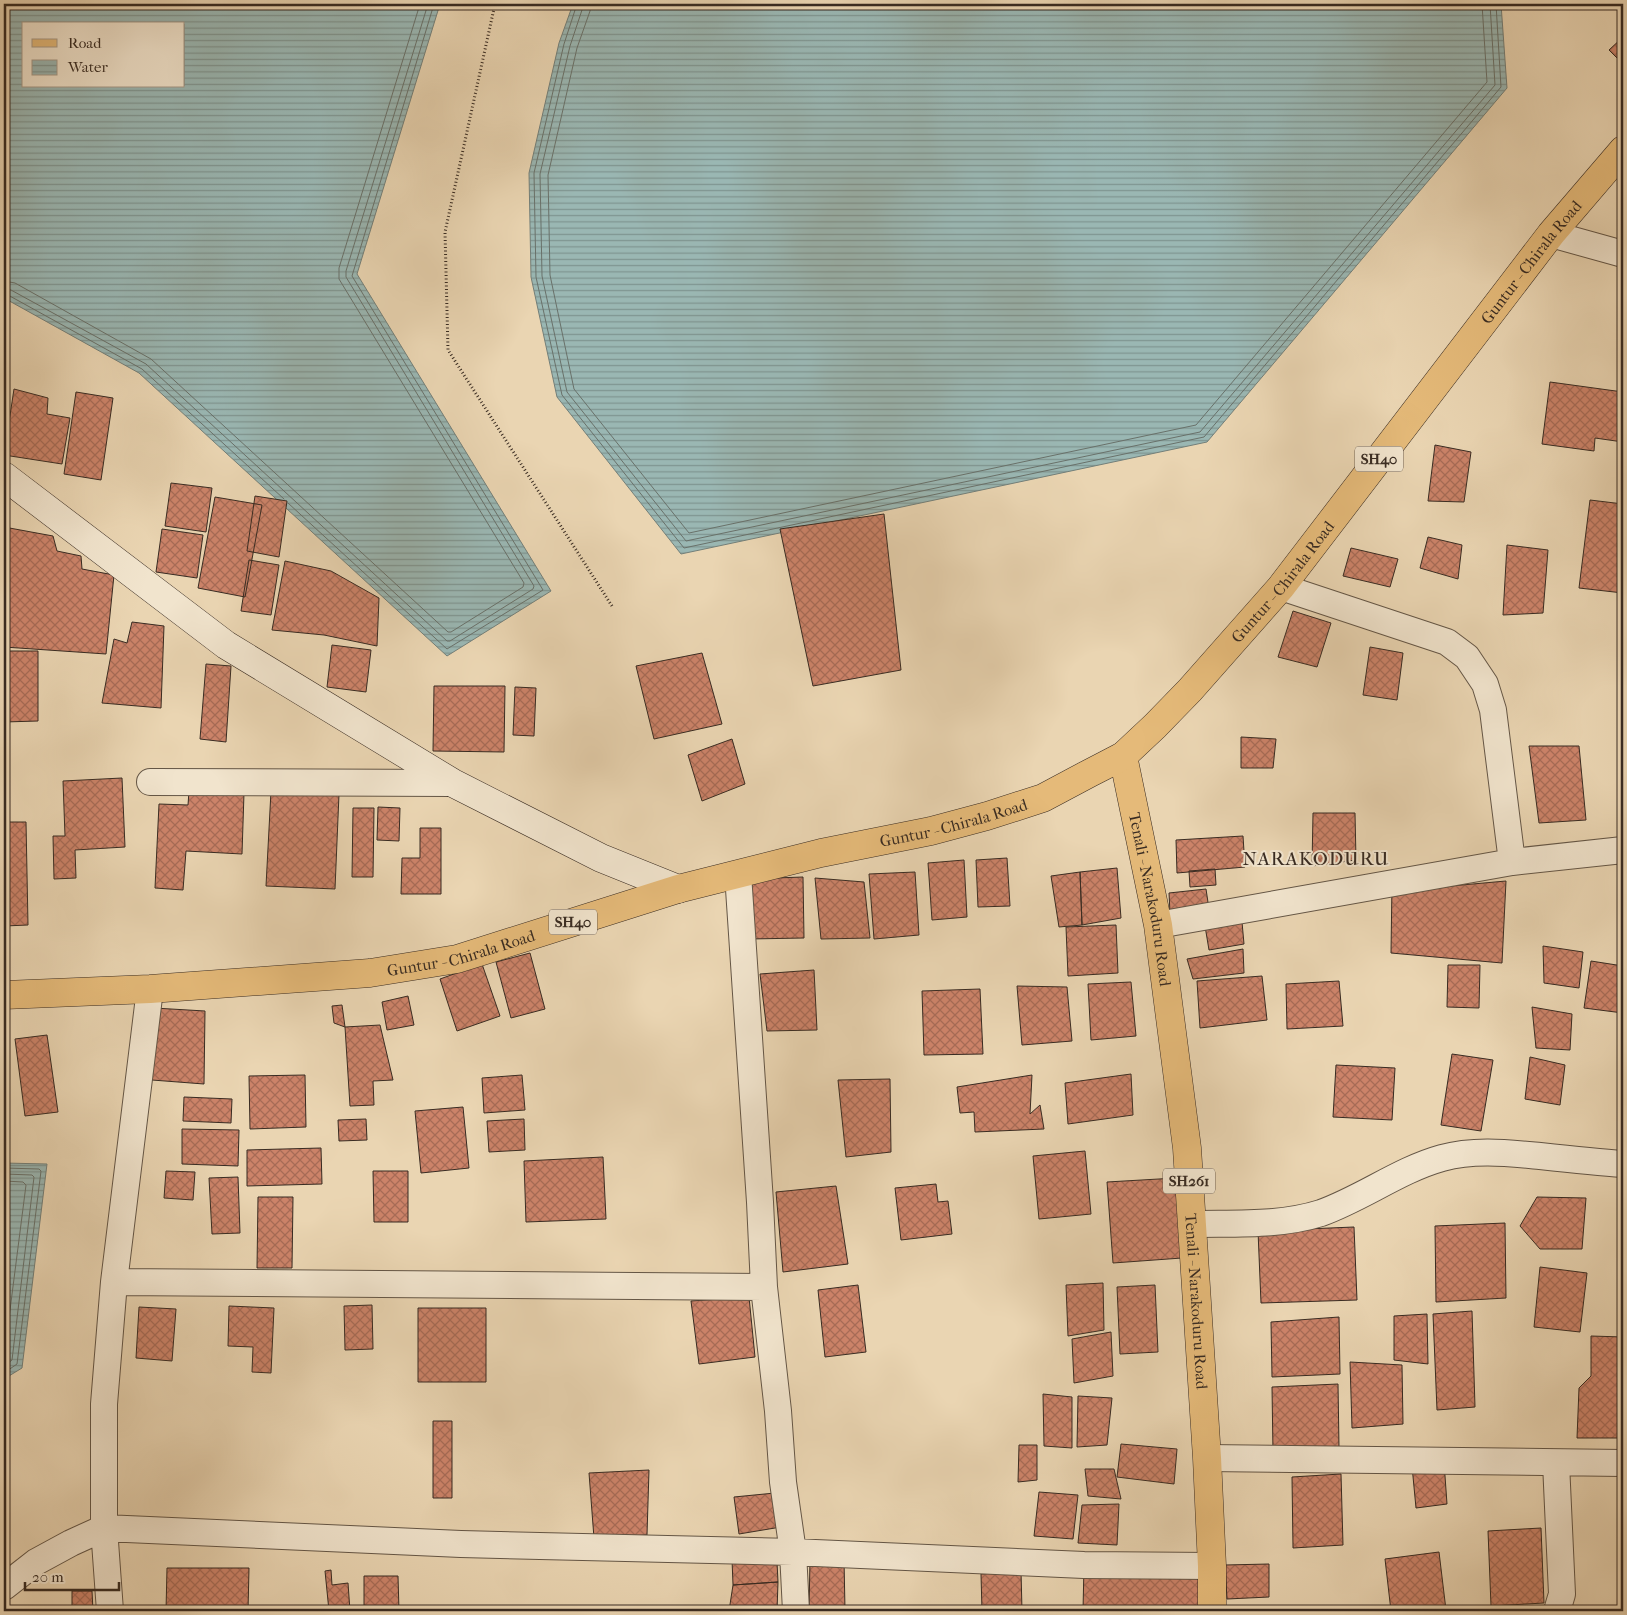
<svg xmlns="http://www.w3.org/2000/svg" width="1627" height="1615" viewBox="0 0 1627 1615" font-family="'IM FELL French Canon',serif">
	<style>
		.water { fill: url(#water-rules); stroke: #737f79; fill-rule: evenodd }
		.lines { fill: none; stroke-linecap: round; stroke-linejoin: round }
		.shore { stroke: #69716a; stroke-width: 1 }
		.building { fill: url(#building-cross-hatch); stroke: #382b22 }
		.minor-casing { stroke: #645646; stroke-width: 28 }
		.secondary-casing { stroke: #382b22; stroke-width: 29 }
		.primary-casing { stroke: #382b22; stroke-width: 29 }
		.path { stroke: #382b22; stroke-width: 3; stroke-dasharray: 1 2.5; stroke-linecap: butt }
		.minor { stroke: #f1e4cd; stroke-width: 26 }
		.secondary { stroke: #f1e4cd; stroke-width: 28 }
		.primary { stroke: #e5ba79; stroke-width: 28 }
		.labels { text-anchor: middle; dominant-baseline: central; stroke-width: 4; stroke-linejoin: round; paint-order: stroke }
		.shield { fill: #f1e4cd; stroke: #706255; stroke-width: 1 }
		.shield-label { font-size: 15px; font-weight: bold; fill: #382b22 }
		.street-label { font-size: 16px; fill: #382b22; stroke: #f1e4cd }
		.quarter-label { font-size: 19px; letter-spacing: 1px; fill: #382b22; stroke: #f1e4cd }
	</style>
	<defs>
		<pattern id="water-rules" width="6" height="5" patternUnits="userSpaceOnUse" patternTransform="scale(1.25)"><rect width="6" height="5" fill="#9ab7b3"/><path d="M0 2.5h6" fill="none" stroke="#7f9591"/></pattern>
		<pattern id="building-cross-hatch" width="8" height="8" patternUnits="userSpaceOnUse" patternTransform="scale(1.25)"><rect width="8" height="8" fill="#cc8369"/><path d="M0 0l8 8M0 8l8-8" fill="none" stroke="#a76b56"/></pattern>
	</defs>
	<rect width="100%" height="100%" fill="#ead5b2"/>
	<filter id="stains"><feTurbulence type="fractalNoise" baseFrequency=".004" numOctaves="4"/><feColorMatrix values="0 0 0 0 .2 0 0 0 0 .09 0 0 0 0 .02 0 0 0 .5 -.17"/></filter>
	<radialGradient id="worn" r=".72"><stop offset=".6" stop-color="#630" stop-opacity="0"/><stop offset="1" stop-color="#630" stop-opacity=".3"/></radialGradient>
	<path class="water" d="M4 4H440L357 274 551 591 447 656 139 373 4 298ZM24 24H184V86H24Z
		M573 4H1501L1507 88 1207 442 681 554 557 397 531 277 529 173 559 43Z
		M4 1163 47 1164 22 1368 4 1379Z"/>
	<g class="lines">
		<path class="shore" d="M577 4 564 44 534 173 536 277 562 395 684 548 1204 437 1501 87 1496 4
			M584 4 570 46 540 174 542 276 567 392 686 541 1200 432 1495 85 1490 4
			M591 4 590 11 577 48 548 175 550 275 574 389 689 533 1196 425 1487 82 1482 4
			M4 281 15 283 151 359 448 632H451L523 587 524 583 339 279V268L420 4
			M4 288 11 290 146 364 447 641H450L533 589 534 586 346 277V271L428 4
			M4 294 8 295 142 369 284 499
			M288 503 447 649 543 590 352 276 434 4
			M4 1168 39 1169 41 1171 17 1364 4 1373
			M4 1174 32 1175 34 1177 12 1360 4 1366
			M4 1181 23 1182 26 1185 4 1357"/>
	</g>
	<path class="building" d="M1623 37V61L1621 62 1609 50Z
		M1550 382 1623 392V442L1595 438 1594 451 1542 444Z
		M14 389 48 398 47 414 70 418 62 464 4 455Z
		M76 392 113 398 101 480 64 474Z
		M1435 445 1471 452 1464 502 1428 501Z
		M171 483 212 488 206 532 165 526Z
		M255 496 287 501 279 557 247 551Z
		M215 497 262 505 245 597 198 588Z
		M1590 500 1623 504V593L1579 588Z
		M884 514 901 670 813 686 780 529Z
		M4 527 53 536 57 551 81 556 82 569 114 575 106 654 4 647Z
		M162 529 203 535 197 578 156 572Z
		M1428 537 1462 545 1458 579 1420 568Z
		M1507 545 1548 550 1543 613 1503 615Z
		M1351 548 1398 559 1390 587 1343 576Z
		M249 560 279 565 271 615 241 611Z
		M285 561 331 571 379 598 377 646 324 635 272 630Z
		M1293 611 1331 623 1317 667 1278 657Z
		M132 622 164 626 161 708 102 703 114 639 127 643Z
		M332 645 371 650 366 692 327 687Z
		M1370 647 1403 653 1397 700 1363 695Z
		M4 651H38V721L4 722Z
		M702 653 722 724 654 739 636 666Z
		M206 664 231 666 226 742 200 739Z
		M434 686H505L504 752 433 751Z
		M515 687 536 688 534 736 513 735Z
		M1241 737 1276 739 1273 768H1241Z
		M732 739 745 784 702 801 688 755Z
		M1529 746H1579L1586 820 1539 823Z
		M122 778 125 847 75 850 76 878 54 879 53 836H65L63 781Z
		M189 791 244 793 242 854 186 851 183 890 155 888 159 804 188 805Z
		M271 791 339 794 335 889 266 886Z
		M378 807 400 808 399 841 377 840Z
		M353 808H374L373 877H352Z
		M1313 813H1355L1356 860 1312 866Z
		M4 822H26L28 925 4 926Z
		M420 828H441V894H401L402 858H420Z
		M1243 836 1245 867 1177 873 1176 840Z
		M1007 858 1010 906 978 907 976 860Z
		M964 860 967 917 932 920 928 863Z
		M1117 868 1121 918 1082 925 1080 872Z
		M1215 869 1216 885 1190 887 1189 871Z
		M915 872 919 935 874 939 869 874Z
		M1080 872 1082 925 1059 927 1051 876Z
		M803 877 804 938 749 939 746 879Z
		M815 878 864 882 870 938 821 939Z
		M1506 881 1502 963 1391 953 1392 883 1395 891Z
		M1206 889 1209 909 1170 913 1169 893Z
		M1242 922 1244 944 1209 950 1205 926Z
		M1116 925 1118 973 1068 976 1066 927Z
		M1543 946 1583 952 1579 988 1544 983Z
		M1243 949 1244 973 1193 979 1187 959Z
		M530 953 545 1009 511 1018 496 962Z
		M1591 961 1623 966V1013L1584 1008Z
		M482 964 500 1016 457 1031 440 979Z
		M1448 965H1480L1479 1008 1447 1007Z
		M814 970 817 1030 767 1031 760 974Z
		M1262 976 1267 1020 1200 1028 1197 981Z
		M1339 981 1343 1026 1287 1029 1286 984Z
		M1131 982 1136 1036 1091 1040 1088 984Z
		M1017 986 1067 987 1072 1041 1022 1045Z
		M980 989 983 1054 924 1055 922 991Z
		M408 996 414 1025 387 1030 382 1002Z
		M342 1005 345 1027 334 1023 332 1006Z
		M1532 1007 1572 1014 1570 1050 1536 1048Z
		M154 1008 205 1011 204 1084 152 1080Z
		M380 1025 393 1080 373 1081 374 1105 350 1106 345 1027Z
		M47 1035 58 1112 25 1116 15 1039Z
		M1452 1054 1493 1060 1481 1131 1441 1125Z
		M1530 1057 1565 1065 1560 1105 1525 1099Z
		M1336 1065 1395 1068 1392 1120 1333 1117Z
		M1131 1074 1133 1115 1068 1124 1065 1083Z
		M305 1075 306 1127 250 1129 249 1076Z
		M522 1075 525 1110 484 1113 482 1078Z
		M1032 1075 1030 1114 1040 1105 1044 1129 975 1132 974 1112 960 1113 957 1087Z
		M890 1079 891 1152 846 1157 838 1080Z
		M4 1085 8 1113 4 1114Z
		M184 1097 232 1099 231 1123 183 1121Z
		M463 1107 469 1168 421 1173 415 1111Z
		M366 1119 367 1140 339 1141 338 1120Z
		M524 1119 525 1150 489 1152 487 1121Z
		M182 1129 239 1130 238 1166 182 1164Z
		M321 1148 322 1184 247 1186V1150Z
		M1085 1151 1091 1214 1039 1219 1033 1156Z
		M603 1157 606 1219 526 1222 524 1161Z
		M166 1171 195 1172 193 1200 164 1198Z
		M373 1171H408V1222H374Z
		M238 1177 240 1233 212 1234 209 1178Z
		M1176 1178 1182 1258 1113 1263 1107 1182Z
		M936 1184 938 1202 948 1201 952 1234 901 1240 895 1188Z
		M836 1186 848 1264 783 1272 776 1192Z
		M258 1197H293L292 1268H257Z
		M1537 1197 1586 1198 1582 1249H1540L1520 1226Z
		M1505 1223 1506 1298 1436 1302 1435 1226Z
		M1354 1227 1357 1300 1261 1303 1258 1231Z
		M1540 1267 1587 1273 1580 1332 1534 1327Z
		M1103 1283 1104 1330 1068 1336 1066 1285Z
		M858 1285 866 1352 825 1357 818 1290Z
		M1155 1285 1158 1352 1120 1354 1117 1287Z
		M749 1297 755 1357 699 1364 691 1301Z
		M372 1305 373 1349 345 1350 344 1306Z
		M229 1306 274 1308 271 1373 252 1372 253 1347 228 1346Z
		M139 1307 176 1309 172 1361 136 1358Z
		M418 1308H486V1382H418Z
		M1472 1311 1475 1407 1437 1410 1433 1314Z
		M1427 1314 1428 1364 1394 1360V1316Z
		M1339 1317 1340 1374 1272 1377 1271 1322Z
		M1111 1332 1113 1376 1074 1383 1072 1339Z
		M1591 1336 1623 1337V1438H1577L1579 1388 1591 1376Z
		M1350 1362 1402 1365 1403 1424 1352 1428Z
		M1338 1384 1339 1448 1273 1453 1272 1387Z
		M1043 1394 1072 1397V1448L1044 1446Z
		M1078 1396 1112 1398 1107 1445 1077 1447Z
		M433 1421H452V1498H433Z
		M1121 1444 1177 1449 1174 1484 1117 1477Z
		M1019 1445H1037V1480L1018 1482Z
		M1444 1462 1447 1504 1416 1508 1412 1466Z
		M1085 1469H1114L1121 1499 1088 1496Z
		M649 1470 647 1535 594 1538 589 1473Z
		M1341 1474 1343 1545 1293 1548 1292 1477Z
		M1039 1492 1078 1495 1073 1539 1034 1536Z
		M775 1493 781 1527 739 1534 734 1497Z
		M1119 1504 1117 1545 1078 1543 1082 1505Z
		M1541 1528 1544 1603 1491 1606 1488 1531Z
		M1439 1552 1446 1610 1391 1611 1385 1559Z
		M732 1559 777 1562 778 1582 733 1585Z
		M810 1560H844L845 1610 809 1611Z
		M1269 1564V1597L1227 1599 1225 1565Z
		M1084 1565 1203 1567V1611H1083Z
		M167 1568H249L248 1611H166Z
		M331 1570 332 1585 348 1583 350 1611H329L325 1571Z
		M1021 1571 1022 1611H982L981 1574Z
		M364 1576H398L399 1611H364Z
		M778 1582 777 1611H729L733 1585Z
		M72 1591H92L93 1611H72Z"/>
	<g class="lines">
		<g class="minor-casing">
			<path id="minor" d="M1551 234 1623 254
				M1281 587 1447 642 1467 657 1485 684 1493 710 1512 862
				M150 782 453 783
				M738 874 760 1202 764 1287 778 1411 783 1482 793 1552 796 1611
				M1158 925 1512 862 1623 850
				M1193 1224C1235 1223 1280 1226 1321 1213 1363 1198 1399 1170 1442 1158 1474 1149 1508 1153 1540 1156 1568 1159 1596 1162 1623 1164
				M114 1282 764 1287
				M1207 1458 1623 1463
				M1556 1463 1562 1594 1557 1611
				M4 1587 36 1562 71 1543 104 1528 461 1544 793 1552 1084 1565 1212 1566
				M110 1611 104 1528V1404L114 1282 150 989"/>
		</g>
		<g class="secondary-casing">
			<path id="secondary" d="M4 476 226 645 453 783 601 858 678 889"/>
		</g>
		<g class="primary-casing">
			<g id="primary">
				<path id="s1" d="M1123 756 1158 925 1187 1148 1207 1458 1212 1566V1611"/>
				<path id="s2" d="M4 995 150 989 370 973 457 959 678 889 821 853 931 831 987 816 1043 798 1090 773 1123 756 1155 726 1190 690 1281 587 1551 234 1623 150"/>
			</g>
		</g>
		<path class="path" d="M495 4 445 232 448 350 612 606"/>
		<use href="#minor" class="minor"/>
		<use href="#secondary" class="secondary"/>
		<use href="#primary" class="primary"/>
	</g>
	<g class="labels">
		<g class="shield">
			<rect x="1355" y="446.5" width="48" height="25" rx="4"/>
			<rect x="549" y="909.5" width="48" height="25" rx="4"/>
			<rect x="1163" y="1168.5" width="52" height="25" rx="4"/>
		</g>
		<g class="shield-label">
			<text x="1379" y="459">SH40</text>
			<text x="573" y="922">SH40</text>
			<text x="1189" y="1181">SH261</text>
		</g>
		<g class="street-label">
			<text stroke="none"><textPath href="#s2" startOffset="1795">Guntur - Chirala Road</textPath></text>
			<text stroke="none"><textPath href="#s2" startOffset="1390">Guntur - Chirala Road</textPath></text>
			<text stroke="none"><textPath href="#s2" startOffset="970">Guntur - Chirala Road</textPath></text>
			<text stroke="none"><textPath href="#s1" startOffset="146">Tenali - Narakoduru Road</textPath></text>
			<text stroke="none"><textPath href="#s2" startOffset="460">Guntur - Chirala Road</textPath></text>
			<text stroke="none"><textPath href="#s1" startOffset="551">Tenali - Narakoduru Road</textPath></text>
		</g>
		<g class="quarter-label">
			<text x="1316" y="859">NARAKODURU</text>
		</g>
	</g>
	<rect width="1627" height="1615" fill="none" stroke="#ead5b2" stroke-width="20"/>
	<rect x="5" y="5" width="1617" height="1605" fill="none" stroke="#382b22" stroke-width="2.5"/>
	<rect x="10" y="10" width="1607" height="1595" fill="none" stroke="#382b22"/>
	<rect x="22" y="22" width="162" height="65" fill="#f1e4cd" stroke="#a79a89"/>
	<rect x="32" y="39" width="25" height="8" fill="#e5ba79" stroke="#a79a89"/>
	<text x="68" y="48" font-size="15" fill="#382b22">Road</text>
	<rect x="32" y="60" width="25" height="15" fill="url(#water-rules)" stroke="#a79a89"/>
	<text x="68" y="72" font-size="15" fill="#382b22">Water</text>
	<path d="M25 1582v8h94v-8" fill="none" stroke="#382b22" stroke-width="2.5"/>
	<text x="32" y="1582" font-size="15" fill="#382b22" stroke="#f1e4cd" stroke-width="4" paint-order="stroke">20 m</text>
	<rect width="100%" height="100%" filter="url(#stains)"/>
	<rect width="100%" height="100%" fill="url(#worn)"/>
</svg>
